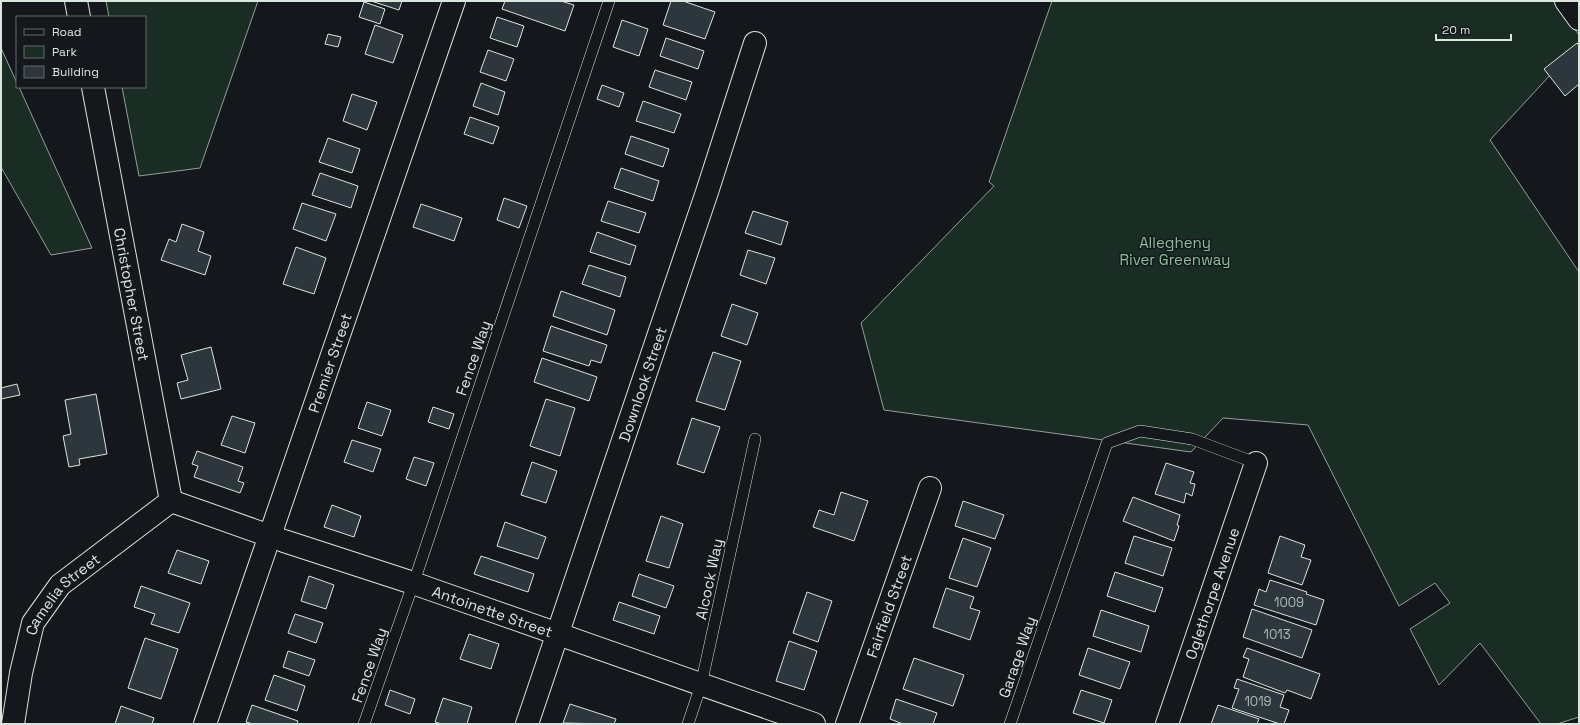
<svg xmlns="http://www.w3.org/2000/svg" width="1580" height="725" viewBox="0 0 1580 725" font-family="'Space Grotesk',sans-serif">
	<style>
		.green { fill: #1a2d24; stroke: #939e99 }
		.building { fill: #2c363c; stroke: #d8e6dc }
		.lines { fill: none; stroke-linecap: round; stroke-linejoin: round }
		.service-casing { stroke: #d8e6dc; stroke-width: 12 }
		.minor-casing { stroke: #d8e6dc; stroke-width: 24 }
		.service { stroke: #14181c; stroke-width: 11 }
		.minor { stroke: #14181c; stroke-width: 22 }
		.labels { text-anchor: middle; dominant-baseline: central; stroke-width: 3; stroke-linejoin: round; paint-order: stroke }
		.number-label { font-size: 13px; fill: #adbab4 }
		.park-label { font-size: 15px; fill: #8ac095; stroke: #14181c }
		.street-label { font-size: 15px; fill: #d8e6dc; stroke: #14181c }
	</style>
	<rect width="100%" height="100%" fill="#14181c"/>
	<path class="green" d="M106 1H258L200 168 139 176 122 87H145V17H109Z
		M1052 1H1554L1579 35V44L1490 140 1579 272V717L1557 724H1541L1480 643 1439 685 1410 629 1450 603 1435 583 1399 606 1308 425 1223 418 1191 452 884 410 861 323 994 186 989 182Z
		M1 48 17 83V87H19L92 248 51 255 1 167Z"/>
	<path class="building" d="M371 1H402L399 10Z
		M505 1H561L574 5 565 31 502 9Z
		M671 1H683L715 12 705 39 663 25Z
		M364 2 385 9 380 24 359 17Z
		M497 17 524 26 517 47 490 38Z
		M622 20 648 29 639 56 613 47Z
		M375 25 403 35 393 63 365 54Z
		M328 34 341 37 338 47 325 44Z
		M666 38 704 51 698 69 660 56Z
		M1577 43 1579 46V84L1565 96 1544 69Z
		M488 50 514 59 506 81 480 72Z
		M655 70 692 82 686 100 649 87Z
		M481 83 505 92 498 115 473 106Z
		M602 85 624 93 619 107 597 99Z
		M352 94 377 102 367 130 343 121Z
		M643 101 681 114 674 133 636 121Z
		M470 117 499 127 493 144 464 134Z
		M631 136 669 149 663 167 625 154Z
		M328 138 360 149 352 173 319 162Z
		M621 168 659 181 653 201 614 188Z
		M320 173 358 186 351 208 312 195Z
		M504 198 527 206 519 228 497 220Z
		M608 201 646 213 639 233 601 221Z
		M302 203 336 214 326 241 293 229Z
		M421 204 462 218 454 241 413 227Z
		M753 211 788 222 781 245 745 233Z
		M182 224 204 232 198 251 211 256 205 275 161 260 169 239 176 242Z
		M597 232 636 246 630 265 590 252Z
		M296 247 326 258 314 294 283 284Z
		M748 250 775 258 766 284 740 275Z
		M589 265 626 277 620 297 582 284Z
		M561 291 615 310 607 335 553 316Z
		M732 304 758 313 747 345 721 336Z
		M551 326 607 345 601 363 591 360 589 366 543 351Z
		M211 347 221 389 181 399 177 383 188 380 181 355Z
		M713 352 741 361 725 410 696 401Z
		M542 358 597 377 589 401 534 382Z
		M17 384 20 395 1 399V388Z
		M96 394 107 454 79 459 80 465 69 467 63 436 71 434 65 400Z
		M546 399 575 408 560 456 530 446Z
		M367 402 391 410 382 436 358 428Z
		M433 407 454 414 449 429 428 422Z
		M232 416 255 423 245 453 221 445Z
		M692 418 720 427 704 473 677 464Z
		M352 440 381 449 373 472 344 462Z
		M197 451 243 467 238 481 244 483 240 493 194 477 198 466 192 464Z
		M414 457 434 463 426 486 406 479Z
		M532 462 557 471 546 503 521 495Z
		M1166 463 1194 472 1190 483 1195 484 1192 496 1186 493 1184 503 1155 494Z
		M841 492 868 501 854 541 813 527 819 510 834 515Z
		M1133 497 1180 515 1177 525 1179 526 1174 541 1123 521Z
		M963 501 1004 515 995 539 955 526Z
		M332 505 361 516 354 537 324 527Z
		M661 516 683 524 669 568 646 561Z
		M505 522 546 537 538 559 497 546Z
		M1134 536 1172 548 1163 576 1125 563Z
		M1280 536 1305 545 1301 557 1311 560 1302 585 1268 573Z
		M963 538 991 548 977 587 949 578Z
		M177 550 209 561 201 584 168 573Z
		M481 556 534 574 528 592 474 574Z
		M1115 572 1163 588 1155 612 1107 596Z
		M639 574 674 586 666 608 632 596Z
		M309 576 334 585 326 609 301 601Z
		M1270 580 1307 592 1306 594 1324 600 1316 625 1254 605 1259 589 1266 592Z
		M141 586 190 603 179 633 151 624 155 614 134 607Z
		M946 588 974 597 970 608 980 611 970 640 933 627Z
		M807 592 832 601 818 642 793 633Z
		M619 602 660 616 654 634 613 620Z
		M1252 609 1312 630 1302 658 1243 637Z
		M1101 610 1149 626 1141 652 1093 636Z
		M295 614 323 623 316 643 288 633Z
		M469 634 499 644 491 669 460 659Z
		M145 638 178 649 161 699 128 688Z
		M789 641 817 651 804 690 776 681Z
		M1088 648 1130 662 1120 689 1079 675Z
		M1247 648 1320 674 1311 699 1287 690 1285 693 1243 677 1249 659 1243 657Z
		M288 651 315 660 309 676 283 667Z
		M914 658 964 675 953 706 903 689Z
		M274 675 305 686 297 711 265 700Z
		M1237 679 1284 695 1280 707 1289 710 1284 724H1280L1232 708 1239 689 1234 688Z
		M390 690 415 699 410 714 385 705Z
		M1081 690 1112 700 1104 723 1073 713Z
		M443 698 472 707 467 724H442L435 722Z
		M896 699 937 713 933 724H903L890 719Z
		M570 704 616 719 614 724 563 723Z
		M252 705 298 721 297 724H253L246 722Z
		M1218 705 1259 719 1257 724H1211Z
		M121 706 154 718 152 724H115Z"/>
	<g class="lines">
		<g class="service-casing">
			<path id="service" d="M364 724 418 570 609 1
				M688 724 701 685 755 439
				M1010 724 1107 443 1140 431 1192 439 1256 463"/>
		</g>
		<g class="minor-casing">
			<g id="minor">
				<path d="M76 1 79 17"/>
				<path d="M1566 1 1579 19"/>
				<path id="s1" d="M93 87 171 501"/>
				<path id="s2" d="M171 501 284 541 413 583 814 724"/>
				<path id="s3" d="M13 724 21 673 33 623 60 585 171 501"/>
				<path id="s4" d="M205 724 454 1"/>
				<path id="s5" d="M527 724 707 192 755 43"/>
				<path id="s6" d="M847 724 930 488"/>
				<path id="s7" d="M1167 724 1256 463"/>
			</g>
		</g>
		<use href="#service" class="service"/>
		<use href="#minor" class="minor"/>
	</g>
	<g class="labels">
		<g class="number-label">
			<text x="1289" y="602">1009</text>
			<text x="1277" y="634">1013</text>
			<text x="1258" y="701">1019</text>
		</g>
		<g class="park-label">
			<text x="1175" y="242">Allegheny<tspan x="1175" dy="17">River Greenway</tspan></text>
		</g>
		<g class="street-label">
			<text stroke="none"><textPath href="#s1" startOffset="211">Christopher Street</textPath></text>
			<text transform="translate(473 358) rotate(-71)">Fence Way</text>
			<text stroke="none"><textPath href="#s4" startOffset="382">Premier Street</textPath></text>
			<text stroke="none"><textPath href="#s5" startOffset="359">Downlook Street</textPath></text>
			<text transform="translate(709 579) rotate(-78)">Alcock Way</text>
			<text stroke="none"><textPath href="#s7" startOffset="138">Oglethorpe Avenue</textPath></text>
			<text stroke="none"><textPath href="#s3" startOffset="144">Camelia Street</textPath></text>
			<text stroke="none"><textPath href="#s6" startOffset="125">Fairfield Street</textPath></text>
			<text stroke="none"><textPath href="#s2" startOffset="340">Antoinette Street</textPath></text>
			<text transform="translate(1017 657) rotate(-71)">Garage Way</text>
			<text transform="translate(369 665) rotate(-71)">Fence Way</text>
		</g>
	</g>
	<rect width="1580" height="725" fill="none" stroke="#d8e6dc" stroke-width="4"/>
	<rect x="16" y="16" width="130" height="72" fill="#14181c" stroke="#626a69"/>
	<rect x="24" y="29" width="20" height="6" fill="#14181c" stroke="#626a69"/>
	<text x="52" y="36" font-size="12" fill="#d8e6dc">Road</text>
	<rect x="24" y="46" width="20" height="12" fill="#1a2d24" stroke="#626a69"/>
	<text x="52" y="56" font-size="12" fill="#d8e6dc">Park</text>
	<rect x="24" y="66" width="20" height="12" fill="#2c363c" stroke="#626a69"/>
	<text x="52" y="76" font-size="12" fill="#d8e6dc">Building</text>
	<path d="M1436 34v6h75v-6" fill="none" stroke="#d8e6dc" stroke-width="2"/>
	<text x="1442" y="34" font-size="12" fill="#d8e6dc" stroke="#14181c" stroke-width="3" paint-order="stroke">20 m</text>
</svg>
